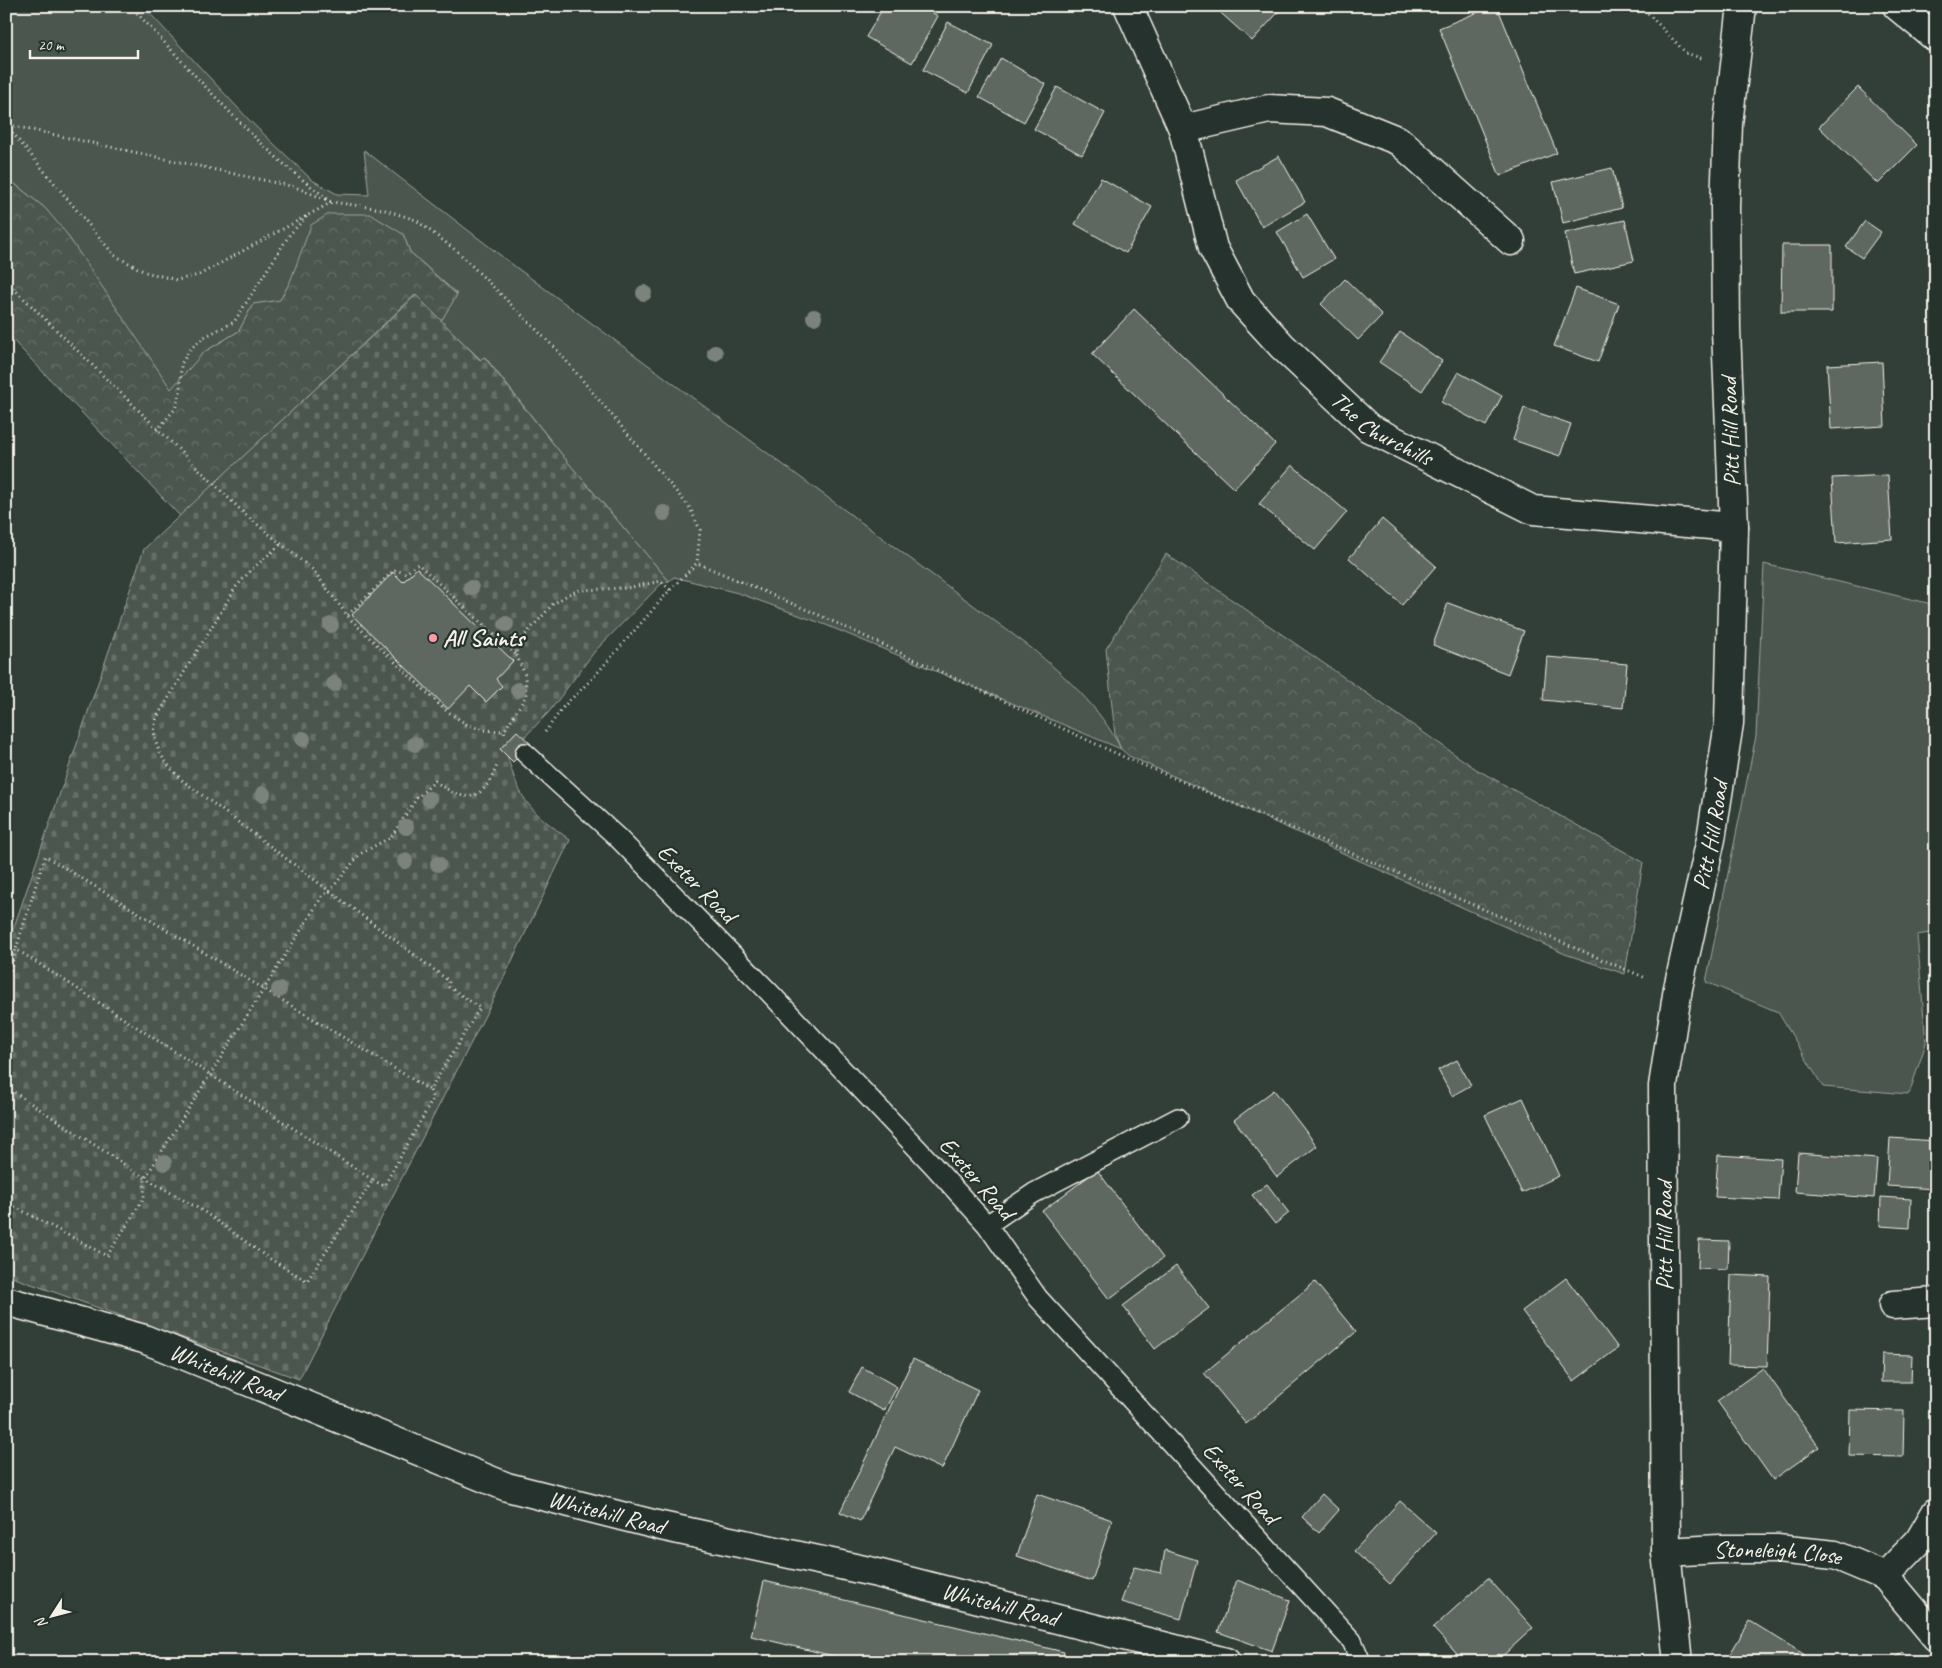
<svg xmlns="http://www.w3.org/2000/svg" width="1942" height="1668" viewBox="0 0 1942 1668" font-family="Caveat,sans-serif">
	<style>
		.grass { fill: #4c564f; stroke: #a0a49c }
		.forest { fill: url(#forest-crowns); stroke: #a0a49c }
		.cemetery { fill: url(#cemetery-stones); stroke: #a0a49c }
		.building { fill: #5f6861; stroke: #f4f1e8 }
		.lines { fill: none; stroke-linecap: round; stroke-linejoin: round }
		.lane-casing { stroke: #f4f1e8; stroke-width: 22 }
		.street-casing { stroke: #f4f1e8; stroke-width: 31 }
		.secondary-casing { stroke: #f4f1e8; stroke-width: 31 }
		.path { stroke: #f4f1e8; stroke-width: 3; stroke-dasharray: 1 4; stroke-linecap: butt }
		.lane { stroke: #26332d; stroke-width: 19 }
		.street { stroke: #26332d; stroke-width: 28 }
		.secondary { stroke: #26332d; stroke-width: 28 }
		.tree { fill: #7c837b }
		.poi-dot { fill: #ff9aa2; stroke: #26332d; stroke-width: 2 }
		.labels { text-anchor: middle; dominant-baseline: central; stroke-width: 4.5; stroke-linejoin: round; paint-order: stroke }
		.street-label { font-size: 24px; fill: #f4f1e8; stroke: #26332d }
		.poi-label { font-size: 24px; font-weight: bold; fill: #f4f1e8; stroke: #26332d; text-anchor: start }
	</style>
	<defs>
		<pattern id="forest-crowns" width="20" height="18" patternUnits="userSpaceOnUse" patternTransform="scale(1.25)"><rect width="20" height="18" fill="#4c564f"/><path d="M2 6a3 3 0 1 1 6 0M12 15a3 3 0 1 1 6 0" fill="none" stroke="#666f68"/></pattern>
		<pattern id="cemetery-stones" width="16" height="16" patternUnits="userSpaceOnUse" patternTransform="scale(1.25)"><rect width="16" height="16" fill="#4c564f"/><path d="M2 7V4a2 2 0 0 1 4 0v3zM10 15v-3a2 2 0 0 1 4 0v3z" fill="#666f68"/></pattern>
	</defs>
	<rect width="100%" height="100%" fill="#323e38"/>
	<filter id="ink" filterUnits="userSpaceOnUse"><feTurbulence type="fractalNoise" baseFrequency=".02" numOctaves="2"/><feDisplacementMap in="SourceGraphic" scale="10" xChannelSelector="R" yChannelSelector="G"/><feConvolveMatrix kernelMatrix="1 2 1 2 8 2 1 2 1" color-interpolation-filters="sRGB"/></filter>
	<g filter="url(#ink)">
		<path class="grass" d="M6 6H143L251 122 312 180 337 194 369 195 364 150 517 268 1030 647C1066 677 1100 707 1121 749L826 625 738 593 674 577 669 581 571 466 485 357 481 360 441 321 457 294 410 252 403 234 290 282 280 301 253 304 239 331 204 352 171 390 45 208 6 177Z
			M1764 564 1936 605V932L1917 935 1926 1043 1909 1094 1823 1087 1778 1012 1706 982 1756 736Z"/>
		<path class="forest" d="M6 177 45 208 66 233 171 389 204 352 239 331 253 304 280 300 290 282 311 225 329 214H370L403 234 410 252 457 295 441 321 415 295 180 516 6 333Z
			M1166 554 1476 769 1643 862 1625 974 1565 954 1129 756 1121 749 1115 735 1106 649Z"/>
		<path class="cemetery" d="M416 295 480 360 484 357 571 466 669 581 661 584 595 651 549 712 507 755C521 804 530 810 570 840L496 994 299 1379 6 1275V950L144 549Z"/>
		<path class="building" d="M884 6H921L938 16 912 63 866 37Z
			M1213 6H1284L1252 41Z
			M1493 6H1497L1557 153 1500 176 1439 28Z
			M948 22 993 45 968 93 923 70Z
			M1001 58 1045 84 1024 122 979 97Z
			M1057 87 1105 113 1082 155 1034 129Z
			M1858 87 1917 145 1878 184 1819 127Z
			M1279 156 1305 202 1262 227 1236 180Z
			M1612 168 1622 208 1563 223 1553 182Z
			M1101 178 1152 207 1126 253 1075 224Z
			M1307 214 1334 259 1303 277 1277 232Z
			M1625 220 1634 261 1574 274 1565 233Z
			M1865 221 1881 232 1862 258 1846 247Z
			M1782 245H1832V312H1781Z
			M1345 279 1382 315 1358 340 1321 304Z
			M1576 288 1619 304 1598 362 1554 346Z
			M1134 309 1275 444 1234 489 1092 354Z
			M1400 332 1442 361 1422 391 1379 362Z
			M1882 362 1885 426 1831 429 1827 365Z
			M1458 372 1502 396 1486 426 1441 402Z
			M1524 408 1571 424 1560 456 1513 440Z
			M1292 465 1347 512 1315 550 1259 504Z
			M1888 475 1892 539 1836 543 1832 478Z
			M1382 519 1436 566 1402 605 1349 558Z
			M417 568 513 661 496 679 502 686 486 702 470 686 448 709 352 615 393 572 403 582Z
			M1448 603 1524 631 1508 674 1433 645Z
			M1547 657 1627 664 1623 708 1543 700Z
			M517 731 531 744 513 762 500 749Z
			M1457 1060 1471 1085 1452 1096 1438 1070Z
			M1274 1090 1317 1146 1277 1177 1234 1120Z
			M1523 1098 1559 1176 1522 1193 1485 1115Z
			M1890 1138 1936 1141V1189L1887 1186Z
			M1798 1153 1877 1159 1874 1198 1795 1192Z
			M1718 1155 1781 1159 1778 1200 1715 1197Z
			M1097 1170 1163 1258 1109 1299 1042 1211Z
			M1267 1184 1289 1213 1275 1224 1252 1195Z
			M1881 1197 1911 1199 1910 1228 1880 1226Z
			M1699 1240 1729 1241 1728 1269 1698 1268Z
			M1176 1266 1209 1308 1155 1349 1123 1306Z
			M1731 1275 1770 1277 1767 1366 1728 1365Z
			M1566 1278 1618 1348 1574 1381 1522 1311Z
			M1315 1282 1356 1332 1246 1424 1204 1373Z
			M1882 1354 1912 1355 1911 1382H1881Z
			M913 1359 978 1390 942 1469 895 1447 860 1521 840 1512Z
			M862 1367 897 1387 884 1411 849 1392Z
			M1763 1368 1819 1447 1773 1480 1717 1401Z
			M1850 1410 1904 1411 1903 1457 1849 1456Z
			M1037 1494 1112 1520 1092 1581 1017 1556Z
			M1322 1494 1339 1510 1319 1533 1302 1517Z
			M1400 1501 1436 1533 1390 1584 1354 1551Z
			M1165 1550 1197 1560 1181 1619 1121 1602 1134 1567 1161 1573Z
			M1488 1578 1533 1628 1496 1662H1464L1433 1628Z
			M1237 1580 1290 1600 1272 1651 1218 1632Z
			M764 1581 1064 1652 1062 1662H858L751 1636Z
			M1750 1621 1805 1655 1800 1662H1736L1728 1657Z
			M1902 1652 1910 1662H1891Z"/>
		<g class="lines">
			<g class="lane-casing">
				<path id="lane" d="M525 753 617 837 768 991 931 1163 987 1225 1038 1298 1352 1641 1361 1662
					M987 1225 1034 1193 1178 1118"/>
			</g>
			<g class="street-casing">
				<g id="street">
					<path id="s1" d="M1128 6 1183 129 1213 248 1241 301 1282 346 1369 428 1533 510 1734 527"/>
					<path d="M1183 129 1269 109 1327 112 1399 141 1511 241"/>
					<path id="s2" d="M6 1301 144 1339 507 1487 661 1526 873 1572 1226 1662"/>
					<path d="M1893 1305 1936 1302"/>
					<path id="s3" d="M1666 1552 1719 1549H1777L1835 1555 1885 1576 1919 1541 1936 1512"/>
					<path d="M1885 1576 1936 1637"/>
					<path id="s4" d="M1678 1662 1666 1552 1663 1086 1678 988 1711 839 1729 723 1734 527 1726 330 1725 206 1728 124 1742 6"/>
				</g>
			</g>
			<g class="secondary-casing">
				<path id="secondary" d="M1897 6 1936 38"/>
			</g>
			<path class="path" d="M130 6C191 69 257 149 328 199
				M1641 6 1686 53 1704 59
				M6 125 114 255 145 272 177 280 199 275 332 202 382 209 416 220 458 252 557 350 690 508 700 530 697 563
				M9 125 295 187 332 202
				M6 281 247 516 313 570 350 619 444 709 466 724 483 730 503 731 506 734
				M157 430 175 409 180 392 181 364 191 348 206 336 234 322 290 234 308 215
				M348 615 394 570 406 573 418 564 506 646 518 643
				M507 647 516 654
				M545 732 564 706 592 679 670 590 697 563 819 615 1124 757 1646 978
				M503 733 526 696 525 675 516 654 518 643 553 604 569 594 580 590 627 588 661 581 670 590
				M6 985 16 949
				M6 1087 145 1178 203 1211 267 1257 307 1281 373 1180 16 949 45 856 430 1090 480 1008 449 987V981L182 780C164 762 148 743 157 717L236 587 251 570 281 544
				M373 1180 384 1186 433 1099 430 1090
				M6 1202 107 1256 144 1198 145 1178 323 895 329 892 360 854 391 837 417 798 435 781C467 805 483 802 498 763"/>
			<use href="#lane" class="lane"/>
			<use href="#street" class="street"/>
			<use href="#secondary" class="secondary"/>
		</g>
		<g class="tree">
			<circle cx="644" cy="293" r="8"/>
			<circle cx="814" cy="317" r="8"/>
			<circle cx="715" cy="353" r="8"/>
			<circle cx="664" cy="513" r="8"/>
			<circle cx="471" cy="588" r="8"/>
			<circle cx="506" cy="624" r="8"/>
			<circle cx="331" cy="625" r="8"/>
			<circle cx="334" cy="684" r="8"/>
			<circle cx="518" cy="690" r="8"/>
			<circle cx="303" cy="739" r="8"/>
			<circle cx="415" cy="744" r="8"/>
			<circle cx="263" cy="794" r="8"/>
			<circle cx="429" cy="799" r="8"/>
			<circle cx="406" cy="827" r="8"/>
			<circle cx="405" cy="861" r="8"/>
			<circle cx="438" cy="864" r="8"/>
			<circle cx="279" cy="990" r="8"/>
			<circle cx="164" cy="1163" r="8"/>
		</g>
	</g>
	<circle class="poi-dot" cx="433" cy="638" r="5"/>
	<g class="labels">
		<g class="street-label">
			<text stroke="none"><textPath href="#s1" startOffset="509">The Churchills</textPath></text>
			<text transform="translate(1730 432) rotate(-92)">Pitt Hill Road</text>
			<text stroke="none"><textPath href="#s4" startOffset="832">Pitt Hill Road</textPath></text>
			<text transform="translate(697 883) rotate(45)">Exeter Road</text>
			<text transform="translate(977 1178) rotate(49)">Exeter Road</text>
			<text transform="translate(1664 1236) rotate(-90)">Pitt Hill Road</text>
			<text stroke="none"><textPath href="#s2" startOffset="232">Whitehill Road</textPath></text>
			<text transform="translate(1241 1483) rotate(48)">Exeter Road</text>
			<text stroke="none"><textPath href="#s2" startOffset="638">Whitehill Road</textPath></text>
			<text stroke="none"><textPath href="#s3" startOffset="112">Stoneleigh Close</textPath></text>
			<text stroke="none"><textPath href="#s2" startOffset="1042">Whitehill Road</textPath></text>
		</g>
		<g class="poi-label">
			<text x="443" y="638">All Saints</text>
		</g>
	</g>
	<rect width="1942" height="1668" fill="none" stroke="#26332d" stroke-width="25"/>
	<rect x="12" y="12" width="1917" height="1643" fill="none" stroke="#f4f1e8" stroke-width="2" filter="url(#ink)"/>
	<g transform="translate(52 1616) rotate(234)" stroke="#26332d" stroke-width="4" paint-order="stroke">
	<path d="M0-4L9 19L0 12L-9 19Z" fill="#f4f1e8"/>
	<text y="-8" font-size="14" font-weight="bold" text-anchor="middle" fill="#f4f1e8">N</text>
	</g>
	<path d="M30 50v8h108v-8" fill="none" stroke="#f4f1e8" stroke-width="2.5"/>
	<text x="38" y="50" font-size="15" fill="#f4f1e8" stroke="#26332d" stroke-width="4" paint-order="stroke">20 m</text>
</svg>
